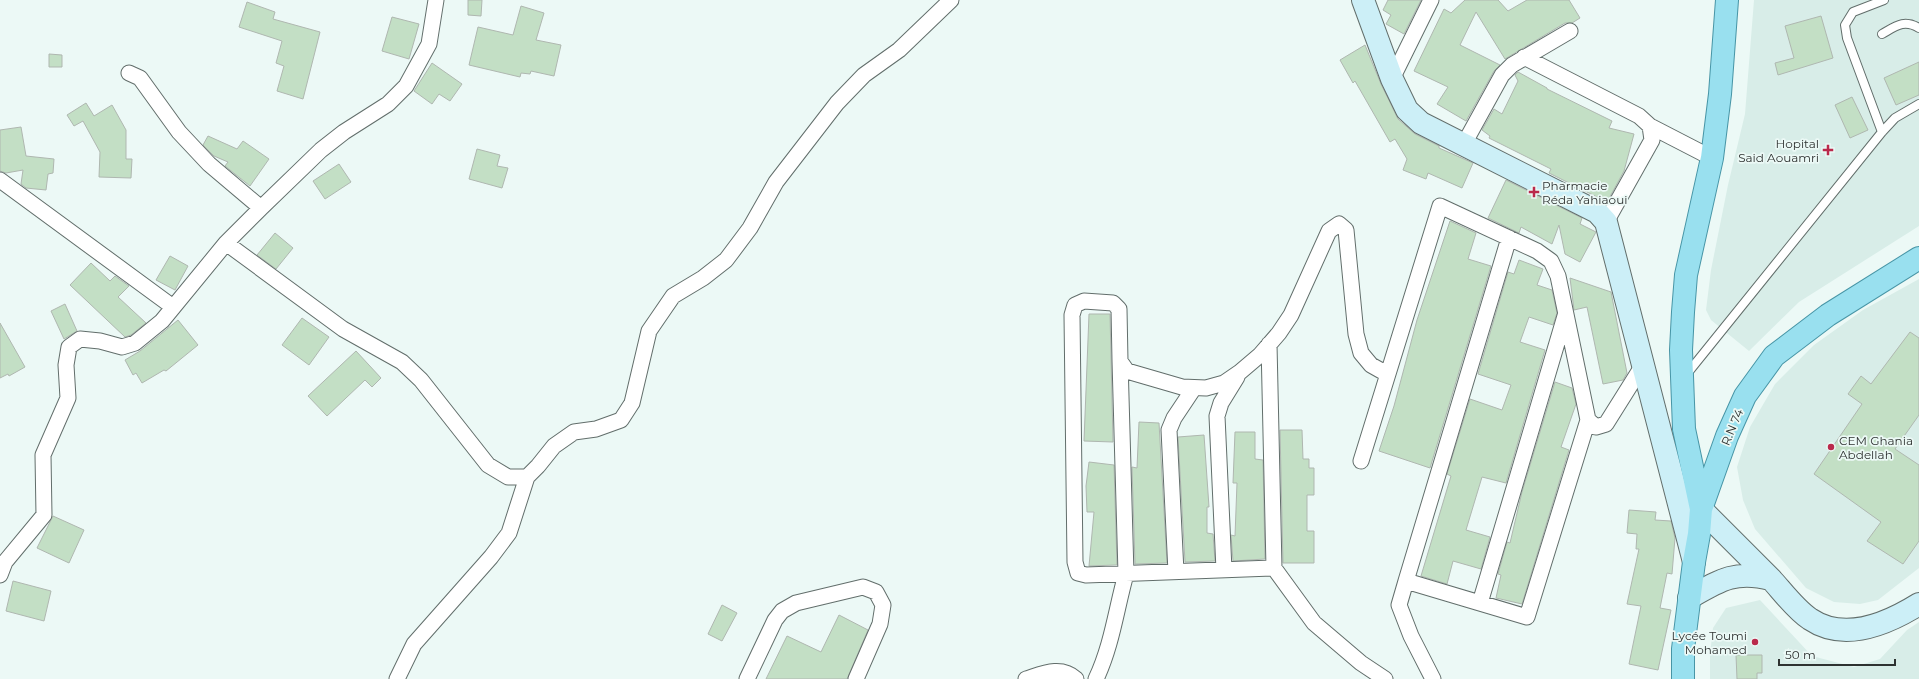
<svg xmlns="http://www.w3.org/2000/svg" width="1919" height="679" viewBox="0 0 1919 679" font-family="Montserrat,sans-serif">
	<style>
		.built { fill: #d8ede8 }
		.building { fill: #c3dfc5; stroke: #afb7b0 }
		.lines { fill: none; stroke-linecap: round; stroke-linejoin: round }
		.lane-casing { stroke: #626e6b; stroke-width: 10 }
		.street-casing { stroke: #626e6b; stroke-width: 17 }
		.secondary-casing { stroke: #626e6b; stroke-width: 24 }
		.primary-casing { stroke: #4795a6; stroke-width: 24 }
		.lane { stroke: #fff; stroke-width: 8 }
		.street { stroke: #fff; stroke-width: 15 }
		.secondary { stroke: #cceff7; stroke-width: 22 }
		.primary { stroke: #99e0ef; stroke-width: 22 }
		.poi-dot { fill: #ba294b; stroke: #ecf9f6; stroke-width: 1.5 }
		.labels { text-anchor: middle; dominant-baseline: central; stroke-width: 3.5; stroke-linejoin: round; paint-order: stroke }
		.poi-label { font-size: 12px; fill: #2e3231; stroke: #ecf9f6; text-anchor: end }
		.street-label { font-size: 12px; fill: #2e3231; stroke: #ecf9f6 }
	</style>
	<rect width="100%" height="100%" fill="#ecf9f6"/>
	<path class="built" d="M1754 0H1919V226L1799 302 1749 351 1711 320 1706 310 1711 270 1728 185 1745 114Z
		M1919 279V568L1878 600 1860 604 1834 602 1806 588 1755 529 1743 500 1737 467 1750 427 1775 384 1814 345 1863 310Z
		M1760 600 1812 656 1854 667 1880 659 1907 630 1919 622V679H1710V654L1713 628 1726 608Z"/>
	<path class="building" d="M468 0H482L481 16 468 15Z
		M1388 0H1421L1404 34 1386 24 1391 15 1383 10Z
		M1465 0H1498L1508 11 1527 0H1569L1580 18 1572 23H1565L1505 59 1476 12 1460 45 1500 65 1494 71 1466 121 1437 104 1448 87 1414 71 1444 9 1451 13Z
		M247 2 275 12 273 19 320 32 303 99 277 91 284 66 276 63 282 41 239 27Z
		M521 6 544 13 536 40 561 45 554 76 531 71 530 74 521 73 520 77 469 65 478 27 513 35Z
		M1821 16 1833 58 1778 75 1775 63 1794 58 1785 26Z
		M392 17 419 24 409 59 382 51Z
		M1365 45 1381 84 1398 119 1415 134 1439 146V148L1473 163 1462 188 1428 173 1426 179 1403 170 1407 159 1395 139 1390 142 1355 81 1353 83 1340 60Z
		M49 54 62 55V67H49Z
		M1919 62V95L1896 105 1884 78Z
		M432 63 462 84 450 101 439 94 432 104 414 91Z
		M1518 72 1547 88V89L1612 121 1609 128 1634 134 1624 171 1607 202 1549 173 1551 169 1489 138 1490 136 1482 130 1494 109 1502 114 1518 81 1515 75Z
		M1852 97 1868 130 1850 138 1835 105Z
		M86 103 94 116 112 105 126 130V159H132L131 178 99 177 100 152 83 121 74 126 67 115Z
		M21 127 26 156 54 159 53 173 48 174 46 190 26 188 21 184 23 170 6 173 0 171V130Z
		M208 136 237 149 243 141 269 159 250 186 225 166 228 162 214 156 203 145Z
		M477 149 500 155 497 166 508 168 502 188 469 179Z
		M339 164 351 182 325 199 313 181Z
		M1506 180 1582 218 1580 224 1596 232 1580 262 1565 254 1559 225 1552 244 1521 227 1519 233 1488 218Z
		M1450 221 1476 233 1468 259 1491 266 1430 468 1379 451 1394 406 1417 320Z
		M275 233 293 248 276 269 257 255Z
		M170 256 188 266 175 290 156 280Z
		M1519 260 1543 269 1537 285 1552 290 1557 313 1553 325 1529 317 1520 342 1545 350 1506 483 1482 477 1466 530 1490 537 1481 569 1453 561 1447 584 1421 576 1451 476 1447 474 1470 399 1502 410 1511 385 1478 374 1508 272 1514 274Z
		M91 263 110 281 115 276 129 286 118 297 146 323 131 335 125 337 70 285Z
		M1570 278 1611 292 1627 373 1623 380 1603 384 1587 307 1574 310Z
		M65 304 77 331 64 339 51 311Z
		M1089 314H1110L1113 442 1084 441Z
		M302 318 329 337 309 365 282 345Z
		M178 320 198 345 166 371 164 370 142 383 136 373 133 375 125 360 140 351Z
		M0 323 25 367 9 376 8 374 0 378Z
		M1910 332 1919 338V415L1895 449 1919 465V541L1903 564 1867 541 1881 522 1814 474 1862 404 1848 394 1861 376 1871 384Z
		M356 351 381 378 372 387 365 380 327 416 308 396Z
		M1555 382 1572 388 1576 404 1561 447 1569 450 1522 604 1496 598 1501 575 1498 574 1507 542 1510 543 1522 492Z
		M1139 422 1159 423 1167 563 1135 564 1132 467 1137 468Z
		M1280 430H1302L1303 459H1309V468H1314V495H1307V531H1314V563H1283Z
		M1235 432H1255V459L1263 460 1265 559 1233 561 1231 535 1235 536 1237 483H1233Z
		M1204 435 1209 507H1207V533L1213 534 1215 561 1185 562 1178 437Z
		M1089 462 1114 465 1117 565 1089 566 1094 512H1087L1086 486Z
		M1629 510 1656 512 1655 520 1671 521 1675 538 1672 574 1667 573 1660 608 1671 610 1658 670 1629 664 1641 606 1627 604 1639 549H1636L1637 534 1627 533Z
		M53 516 84 530 69 563 37 548Z
		M13 581 51 591 44 621 6 611Z
		M722 605 737 613 722 641 708 634Z
		M839 615 868 630 847 679H766L787 636 821 652Z
		M1736 655H1762V673H1757V679H1737Z"/>
	<g class="lines">
		<g class="lane-casing">
			<path id="lane" d="M1882 34C1896 26 1904 19 1919 28
				M1882 132 1847 38 1845 25 1853 12 1884 0
				M1686 375 1882 132 1895 118 1919 104"/>
		</g>
		<g class="street-casing">
			<path id="street" d="M1524 57 1639 116 1650 126 1652 140 1606 222
				M129 73 140 78 179 132 209 164 261 208
				M1392 79 1431 0
				M1650 126 1712 158
				M1464 144 1502 75 1512 65 1570 31
				M0 180 173 307
				M1509 238 1406 581 1527 617 1588 420
				M226 243 343 329 402 362 421 380 488 465 508 477H527L538 466 554 446 574 432 596 429 621 420 632 403 649 331 673 296 703 278 726 260 750 228 776 182 837 103 864 75 899 50 951 0
				M1269 344 1274 568 1086 575 1078 573 1075 562 1072 315 1075 305 1084 301 1113 303 1119 309 1120 361 1127 371 1182 387 1206 388 1224 383 1240 372 1260 355 1279 333 1291 315 1329 231 1339 224 1346 230 1356 334 1361 353 1371 365 1387 374
				M1361 461 1440 206 1537 251 1551 261 1558 276 1588 420 1596 427 1606 424 1643 365
				M1274 568 1314 623 1361 663 1385 679
				M1224 570 1217 416 1221 403 1237 377
				M1176 572 1169 430 1174 418 1194 388
				M0 575 5 562 44 515 43 455 68 398 66 365 69 347 80 339 100 341 122 347 135 343 162 321 226 243 261 208 321 150 344 132 388 104 406 86 429 44 436 0
				M1406 581 1399 605 1411 636 1433 679
				M1480 603 1565 316
				M397 679 414 644 491 557 509 533 527 477
				M747 679 775 620 782 611 796 603 863 587 876 592 883 605 880 624 856 679
				M1026 679C1042 674 1061 665 1076 679
				M1096 679C1112 645 1116 610 1126 574L1120 361"/>
		</g>
		<g class="secondary-casing">
			<path id="secondary" d="M1363 0 1392 79 1407 110 1421 123 1597 212 1606 222 1694 562
				M1771 579C1782 591 1796 610 1810 619 1844 642 1887 624 1919 604
				M1689 598C1720 580 1735 570 1771 579L1701 509"/>
		</g>
		<g class="primary-casing">
			<path id="primary" d="M1701 509 1684 429 1681 350 1683 312 1686 275 1712 158 1720 94 1727 0
				M1683 679V649L1694 562 1699 534 1701 509 1727 436 1745 396 1774 356 1828 315 1919 258"/>
		</g>
		<use href="#lane" class="lane"/>
		<use href="#street" class="street"/>
		<use href="#secondary" class="secondary"/>
		<use href="#primary" class="primary"/>
	</g>
	<g class="poi-dot">
		<path d="M1826 144h4v4h4v4h-4v4h-4v-4h-4v-4h4z"/>
		<path d="M1532 186h4v4h4v4h-4v4h-4v-4h-4v-4h4z"/>
		<circle cx="1831" cy="447" r="4"/>
		<circle cx="1755" cy="642" r="4"/>
	</g>
	<g class="labels">
		<g class="poi-label">
			<text x="1819" y="143">Hopital<tspan x="1819" dy="14">Said Aouamri</tspan></text>
			<text x="1542" y="185" text-anchor="start">Pharmacie<tspan x="1542" dy="14">Réda Yahiaoui</tspan></text>
			<text x="1839" y="440" text-anchor="start">CEM Ghania<tspan x="1839" dy="14">Abdellah</tspan></text>
			<text x="1747" y="635">Lycée Toumi<tspan x="1747" dy="14">Mohamed</tspan></text>
		</g>
		<g class="street-label">
			<text transform="translate(1732 427) rotate(-67)">R.N 74</text>
		</g>
	</g>
	<path d="M1779 659v6h116v-6" fill="none" stroke="#2e3231" stroke-width="2"/>
	<text x="1785" y="659" font-size="12" fill="#2e3231" stroke="#ecf9f6" stroke-width="3" paint-order="stroke">50 m</text>
</svg>
